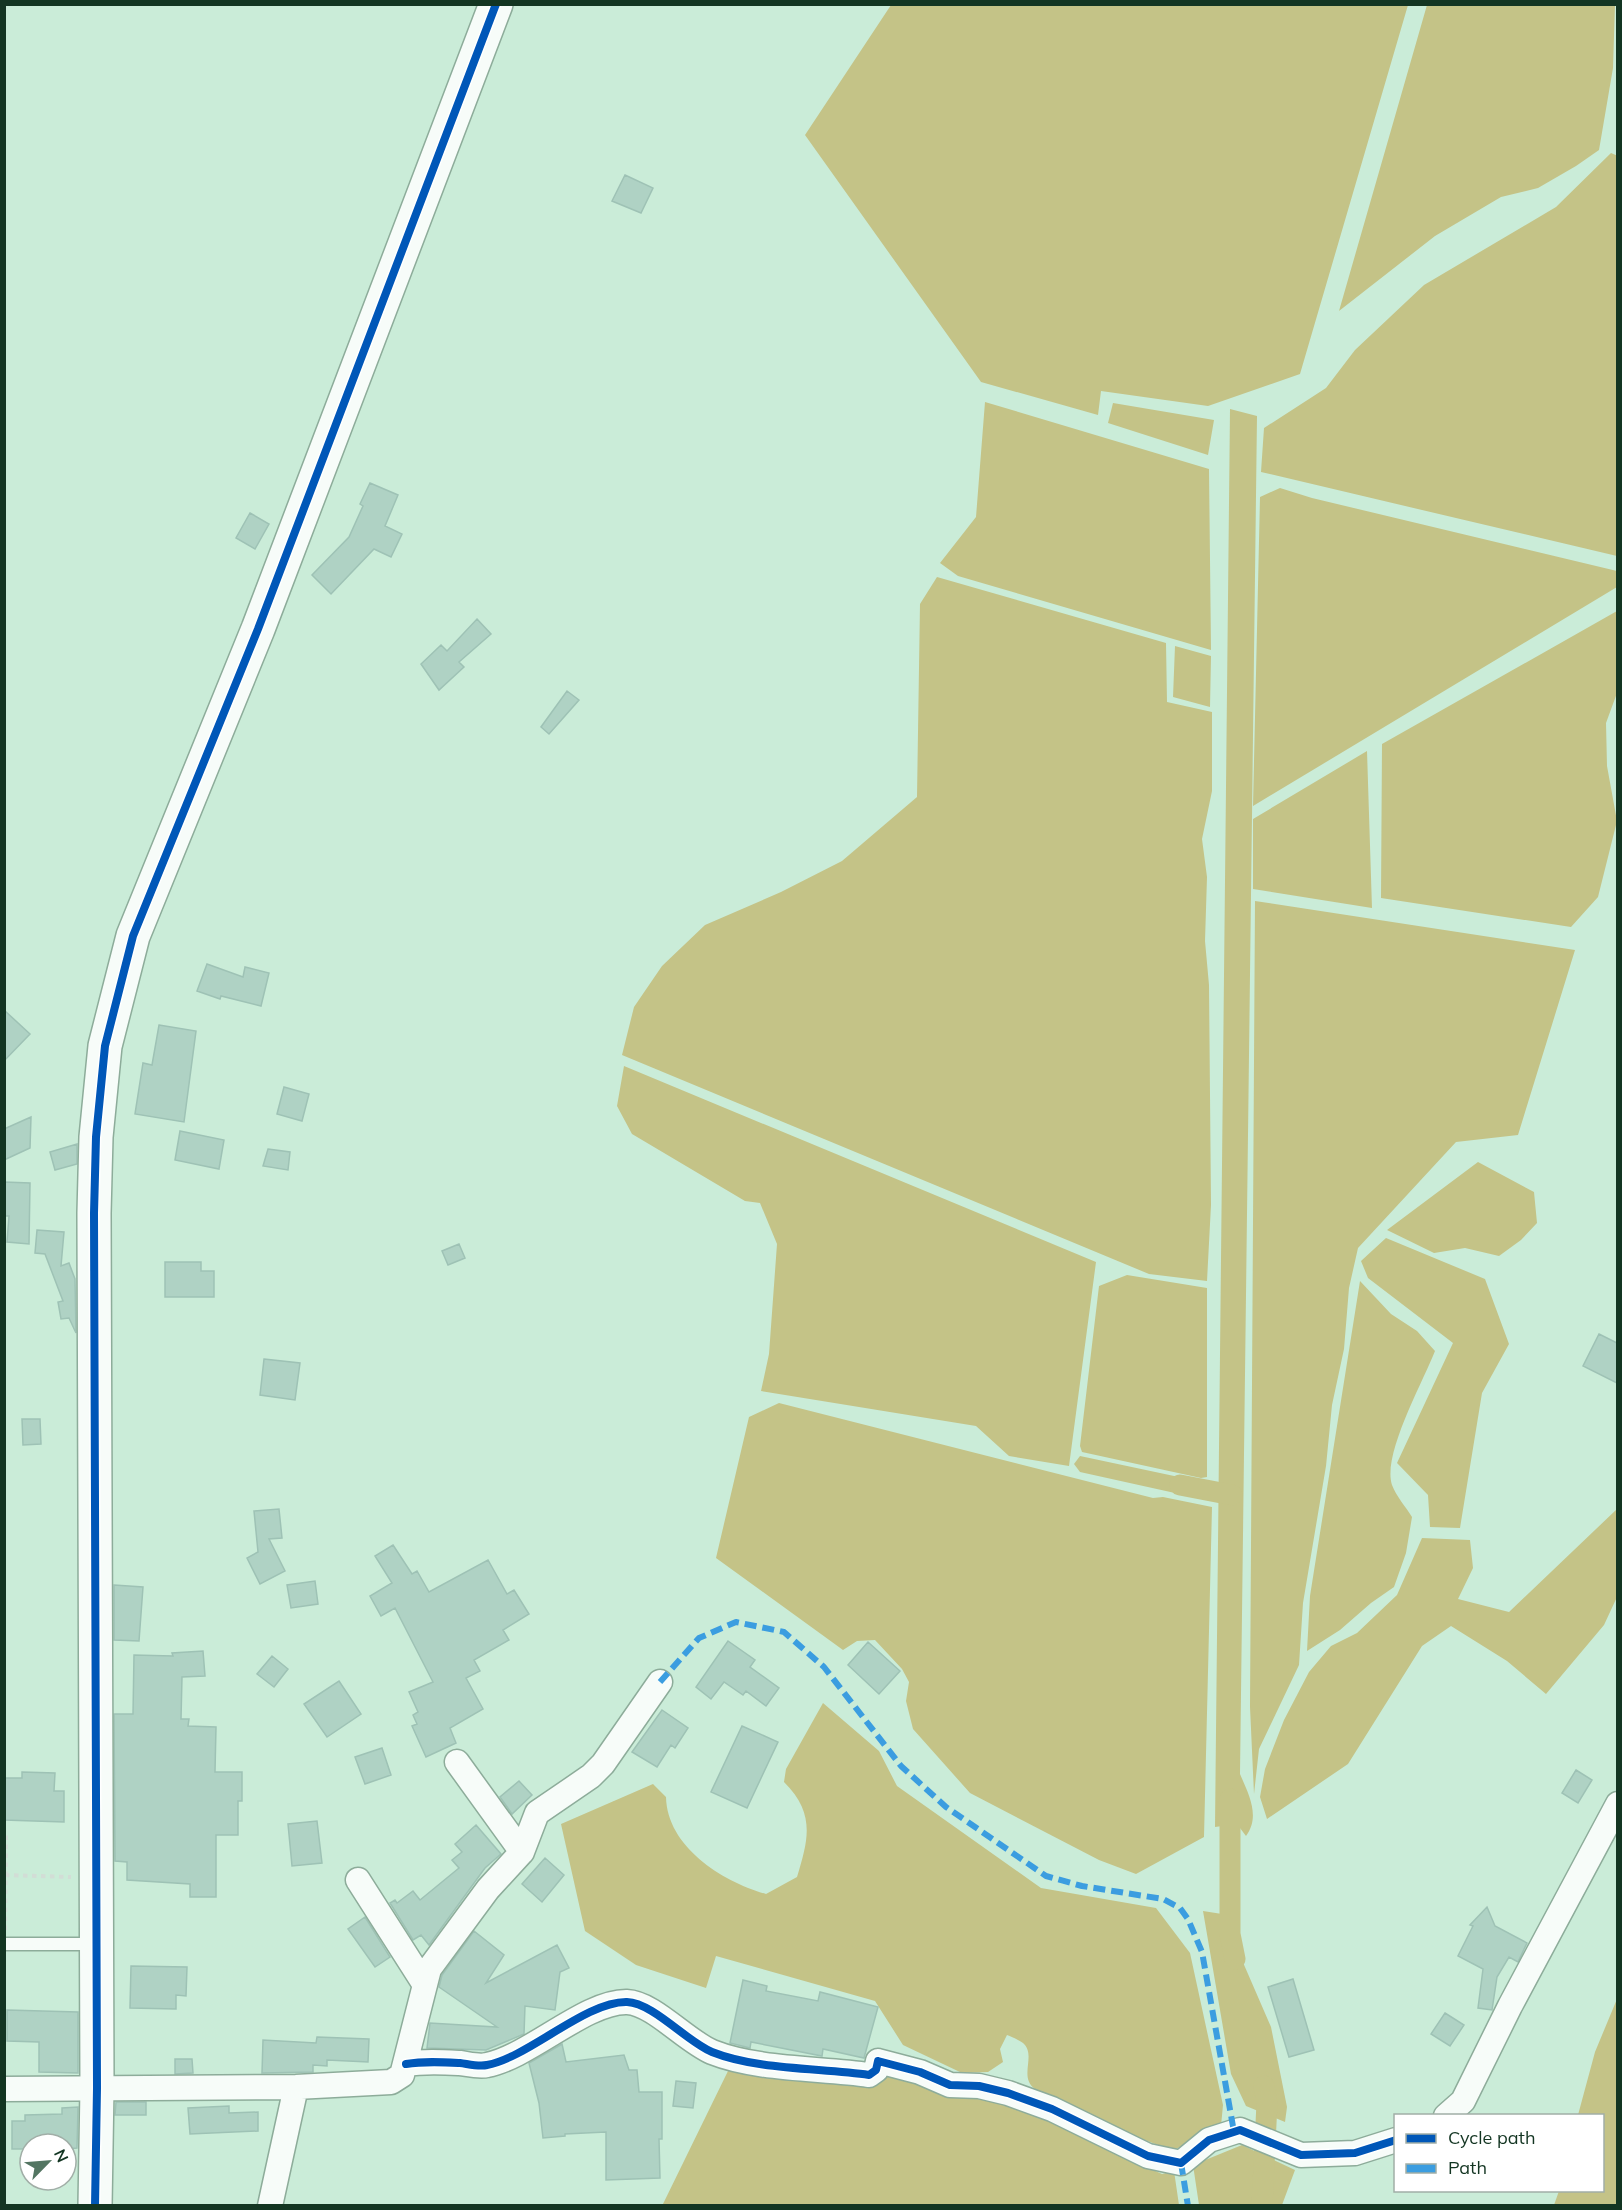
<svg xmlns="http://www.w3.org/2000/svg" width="1622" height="2210" viewBox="0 0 1622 2210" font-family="Mulish,sans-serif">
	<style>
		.water { fill: #c4c387 }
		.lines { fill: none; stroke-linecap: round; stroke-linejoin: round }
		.canal { stroke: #c4c387; stroke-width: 21 }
		.building { fill: #afd2c4; stroke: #9ec2b5; stroke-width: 1.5 }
		.lane-casing { stroke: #8dac9a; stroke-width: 15 }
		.street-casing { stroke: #8dac9a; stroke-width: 27 }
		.secondary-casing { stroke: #8dac9a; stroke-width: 36 }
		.path { stroke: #d2ddd6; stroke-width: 4; stroke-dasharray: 4.5 4.5; stroke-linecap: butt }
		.lane { stroke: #f7fcf9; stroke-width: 12 }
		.street { stroke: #f7fcf9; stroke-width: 24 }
		.secondary { stroke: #f7fcf9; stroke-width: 33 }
		.quiet { stroke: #3b9de0; stroke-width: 6; stroke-dasharray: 12 6; stroke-linecap: butt }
		.cycleway-casing { stroke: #fff; stroke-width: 11 }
		.cycleway { stroke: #0057b8; stroke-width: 8 }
	</style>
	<rect width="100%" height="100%" fill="#caecd8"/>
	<path class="water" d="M891 5H1408L1300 374 1208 406 1101 391 1098 415 981 382 805 135Z
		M1427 5H1615L1613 68 1599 150 1576 166 1538 188 1501 197 1435 236 1339 311Z
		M1611 153 1618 156 1617 556 1261 472 1264 428 1326 388 1355 350 1424 285 1556 207Z
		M985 402 1209 469 1211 650 958 576 940 563 976 517Z
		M1113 403 1214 420 1208 455 1108 423Z
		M1230 409 1257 416 1240 1774C1248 1793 1261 1816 1246 1836L1237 1824 1215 1827Z
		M1280 488 1312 498 1617 571V587L1253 806 1260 497Z
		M937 577 1166 643 1167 702 1212 712V791L1202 839 1207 877 1205 941 1209 985 1211 1205 1207 1281 1149 1274 622 1055 634 1007 662 966 705 925 781 892 842 861 917 797 920 604Z
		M1617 611V693L1606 723 1607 766 1617 821 1598 897 1571 927 1381 898 1382 744Z
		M1175 646 1211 656 1210 707 1173 697Z
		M1367 751 1372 908 1253 889V819Z
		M1255 901 1575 950 1518 1135 1456 1142 1358 1248 1349 1288 1344 1349 1332 1405 1326 1466 1303 1603 1299 1665 1259 1749 1254 1794 1250 1707Z
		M624 1066 1096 1262 1069 1466 1009 1456 976 1426 761 1391 769 1354 777 1244 760 1203 745 1201 632 1134 617 1106Z
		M1478 1162 1534 1192 1537 1223 1521 1240 1499 1256 1465 1248 1434 1253 1387 1230Z
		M1386 1238 1485 1279 1509 1344 1482 1393 1460 1528 1430 1527 1428 1495 1397 1463 1453 1343 1368 1278 1361 1261Z
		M1127 1275 1207 1288V1477L1201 1478 1082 1452 1080 1446 1099 1286Z
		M1360 1281 1391 1314 1417 1331 1435 1351C1423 1382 1382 1455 1392 1485 1396 1496 1406 1507 1412 1517L1406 1553 1394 1587 1371 1603 1340 1630 1307 1651 1310 1596Z
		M779 1403 1153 1498 1163 1497 1212 1507 1204 1837 1136 1874 1099 1860 970 1793 913 1729 906 1701 909 1682 902 1669 875 1640 857 1641 843 1650 716 1558 749 1417Z
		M1080 1456 1207 1483 1209 1488 1206 1496 1193 1497 1080 1472 1074 1464Z
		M1617 1509V1597L1604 1625 1546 1694 1507 1661 1451 1626 1422 1646 1348 1764 1267 1819 1260 1797 1265 1769 1284 1720 1309 1672 1331 1646 1357 1633 1397 1595 1422 1538 1470 1540 1473 1568 1458 1599 1509 1612Z
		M823 1703 879 1751 897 1786 1041 1888 1156 1908 1190 1953 1223 2105 1221 2126 1172 2151C1127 2131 1075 2119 1035 2089 1018 2077 1037 2055 1023 2043 1019 2040 1012 2037 1007 2035L1000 2049 1003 2062 988 2072 962 2073 903 2045 875 2001 716 1956 706 1988 636 1965 585 1931 561 1824 653 1784 666 1797C667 1847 723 1882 766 1894L797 1877C809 1838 815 1813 784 1782L786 1769Z
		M1203 1911 1222 1914 1271 2027 1287 2107 1285 2122 1246 2106 1231 2074Z
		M1617 1999V2205H1554L1559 2191 1602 2190V2116L1578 2115 1595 2052Z
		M728 2071 855 2083 883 2075 940 2091 994 2100 1062 2124 1096 2144 1162 2174 1174 2171 1179 2205 662 2206Z
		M1242 2145 1295 2170 1282 2205H1199L1193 2165Z"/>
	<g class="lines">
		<path class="canal" d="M1180 1485 1232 1495
			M1230 1799V1934L1235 1959
			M1262 2206 1267 2103 1264 2086"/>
	</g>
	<path class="building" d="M625 175 653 188 641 213 612 201Z
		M370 483 398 495 385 526 402 534 391 557 374 549 331 594 312 575 349 537 363 506 360 504Z
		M250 513 269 524 255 549 236 538Z
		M477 619 491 634 459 662 464 667 439 690 421 664 441 645 447 651Z
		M567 691 579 700 549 734 541 727Z
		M207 964 243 977 245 967 269 973 261 1006 221 996 220 999 197 991Z
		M4 1010 30 1034 4 1061Z
		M159 1025 196 1031 184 1122 135 1114 143 1063 152 1065Z
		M284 1087 309 1094 302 1121 277 1114Z
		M31 1117 30 1148 4 1160V1129Z
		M180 1131 224 1140 219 1169 175 1160Z
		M77 1144V1164L55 1170 50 1152Z
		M268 1149 290 1152 288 1170 263 1166Z
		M4 1182 30 1183 29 1244 7 1242 9 1216H4Z
		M37 1230 64 1232 61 1266 69 1263 75 1279 76 1333 69 1318 61 1319 58 1302 63 1301 45 1254 35 1253Z
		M459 1244 465 1258 448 1265 442 1251Z
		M165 1262H201V1271H214V1297H165Z
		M1599 1334 1617 1343V1383L1583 1366Z
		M264 1359 300 1363 295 1400 260 1395Z
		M22 1419H40L41 1444 23 1445Z
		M279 1509 282 1538 269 1539 285 1571 260 1584 247 1558 258 1552 254 1511Z
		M393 1545 412 1574 417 1571 429 1592 488 1560 507 1594 514 1590 529 1614 503 1630 509 1640 474 1660 480 1671 466 1678 483 1709 450 1728 456 1743 426 1757 412 1726 417 1724 413 1715 418 1712 409 1692 433 1682 395 1608 381 1616 370 1596 392 1583 375 1556Z
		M315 1581 318 1604 291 1608 287 1585Z
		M114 1585 143 1587 139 1641 114 1640Z
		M728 1641 755 1660 750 1667 779 1688 766 1706 746 1691 743 1695 724 1682 711 1699 696 1687Z
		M868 1642 900 1671 879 1694 848 1665Z
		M203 1651 205 1676 182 1677 181 1719H189L188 1726 216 1727 215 1772H242V1801H238V1835H216V1897H190V1884L127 1880V1862L115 1861 114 1714H133L134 1655 173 1656 172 1653Z
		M272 1656 288 1669 274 1687 257 1674Z
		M339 1681 361 1714 327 1737 304 1704Z
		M662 1710 688 1728 675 1748 671 1745 657 1767 632 1752Z
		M742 1726 778 1742 747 1808 711 1792Z
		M382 1748 391 1775 365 1784 355 1757Z
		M1576 1770 1592 1780 1578 1803 1562 1793Z
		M22 1772 55 1773 54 1791H64V1822L4 1820V1778H22Z
		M519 1781 532 1795 512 1814 500 1797Z
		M317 1821 322 1863 292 1866 288 1824Z
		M476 1825 501 1854 485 1868 429 1945 421 1935 413 1940 390 1903 395 1900 397 1903 413 1891 420 1900 459 1868 452 1860 462 1852 455 1844Z
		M545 1858 564 1875 542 1902 522 1884Z
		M1487 1907 1495 1926 1527 1943 1518 1962 1509 1957 1497 1977 1492 2010 1478 2008 1483 1969 1458 1956 1473 1926 1470 1925Z
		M365 1917 390 1957 375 1967 348 1929Z
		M474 1931 504 1955 486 1983 557 1945 569 1968 560 1972 555 2010 525 2006 524 2034 486 2050 427 2048 430 2023 497 2027 439 1987 442 1975Z
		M131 1966 187 1967 186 1996 176 1995V2009L130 2008Z
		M1293 1979 1314 2050 1289 2057 1268 1987Z
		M743 1980 767 1986 766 1991 818 2001 820 1992 878 2007 864 2058 823 2049 822 2056 751 2042 750 2048 730 2043Z
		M7 2010 78 2012V2073L39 2072V2042L7 2041Z
		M1445 2013 1464 2025 1450 2046 1431 2034Z
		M317 2037 369 2039 368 2062 327 2060V2066L313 2065V2072L262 2073 263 2040 316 2043Z
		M562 2044 566 2062 624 2055 629 2070H637L639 2092H662V2139H659L660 2178 606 2180V2132L565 2134V2136L543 2138 539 2103 529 2063Z
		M175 2059H192L193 2073 175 2074Z
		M676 2081 696 2083 693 2108 673 2106Z
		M116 2102H146V2115H115Z
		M229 2106V2113L258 2112V2131L190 2134 188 2108Z
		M78 2107 77 2148 66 2149V2144H30V2149H12V2121H25V2115L62 2114V2108Z"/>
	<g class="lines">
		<g class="lane-casing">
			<path id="lane" d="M4 1944H95"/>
		</g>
		<g class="street-casing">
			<path id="street" d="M457 1762 522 1852
				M358 1880 425 1985
				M406 2064C424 2061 441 2062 460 2063 468 2064 479 2067 487 2065 529 2057 586 2001 627 2002 653 2003 686 2041 712 2052 757 2070 820 2068 869 2075L876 2070 878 2061 920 2072 950 2085 979 2086 1008 2093 1052 2109 1148 2156 1181 2163 1209 2140 1240 2130 1301 2155 1355 2153 1396 2140
				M4 2089 296 2087 391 2082 402 2075 429 1969 488 1889 522 1852 537 1813 591 1776 603 1764 660 1682
				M1446 2116 1463 2101 1510 2006 1618 1804
				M270 2206 296 2087"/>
		</g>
		<g class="secondary-casing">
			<path id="secondary" d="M95 2206 97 2088 94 1213 96 1137 105 1046 133 936 258 629 496 4"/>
		</g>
		<path class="path" d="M5 1875 71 1877
			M5 1930 6 1835"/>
		<use href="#lane" class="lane"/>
		<use href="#street" class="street"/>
		<use href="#secondary" class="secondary"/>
		<path class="quiet" d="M660 1682 699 1638 736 1622 784 1632 824 1667 901 1766 946 1807 1046 1876 1082 1886 1163 1899 1180 1908 1188 1919 1202 1952 1234 2132
			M1181 2163 1188 2206"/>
		<g class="cycleway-casing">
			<path id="cycleway" d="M406 2064C424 2061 441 2062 460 2063 468 2064 479 2067 487 2065 529 2057 586 2001 627 2002 653 2003 686 2041 712 2052 757 2070 820 2068 869 2075L876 2070 878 2061 920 2072 950 2085 979 2086 1008 2093 1052 2109 1148 2156 1181 2163 1209 2140 1240 2130 1301 2155 1355 2153 1396 2140
				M95 2206 97 2088 94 1213 96 1137 105 1046 133 936 258 629 496 4"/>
		</g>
		<use href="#cycleway" class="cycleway"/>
	</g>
	<rect width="1622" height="2210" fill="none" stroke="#133522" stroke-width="12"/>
	<rect x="1394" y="2114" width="210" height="78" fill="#ffffff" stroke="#a1aea7" stroke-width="1.5"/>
	<rect x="1406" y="2134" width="30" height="9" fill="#0057b8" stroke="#a1aea7" stroke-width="1.5"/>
	<text x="1448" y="2144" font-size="18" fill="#133522">Cycle path</text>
	<rect x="1406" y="2164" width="30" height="9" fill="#3b9de0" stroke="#a1aea7" stroke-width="1.5"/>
	<text x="1448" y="2174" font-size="18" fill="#133522">Path</text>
	<g transform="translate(48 2162) rotate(65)"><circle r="28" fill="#ffffff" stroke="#a1aea7" stroke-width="1.5"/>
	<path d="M0-4.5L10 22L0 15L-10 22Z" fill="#537562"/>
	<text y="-9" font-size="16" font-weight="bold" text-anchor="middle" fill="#133522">N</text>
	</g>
</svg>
